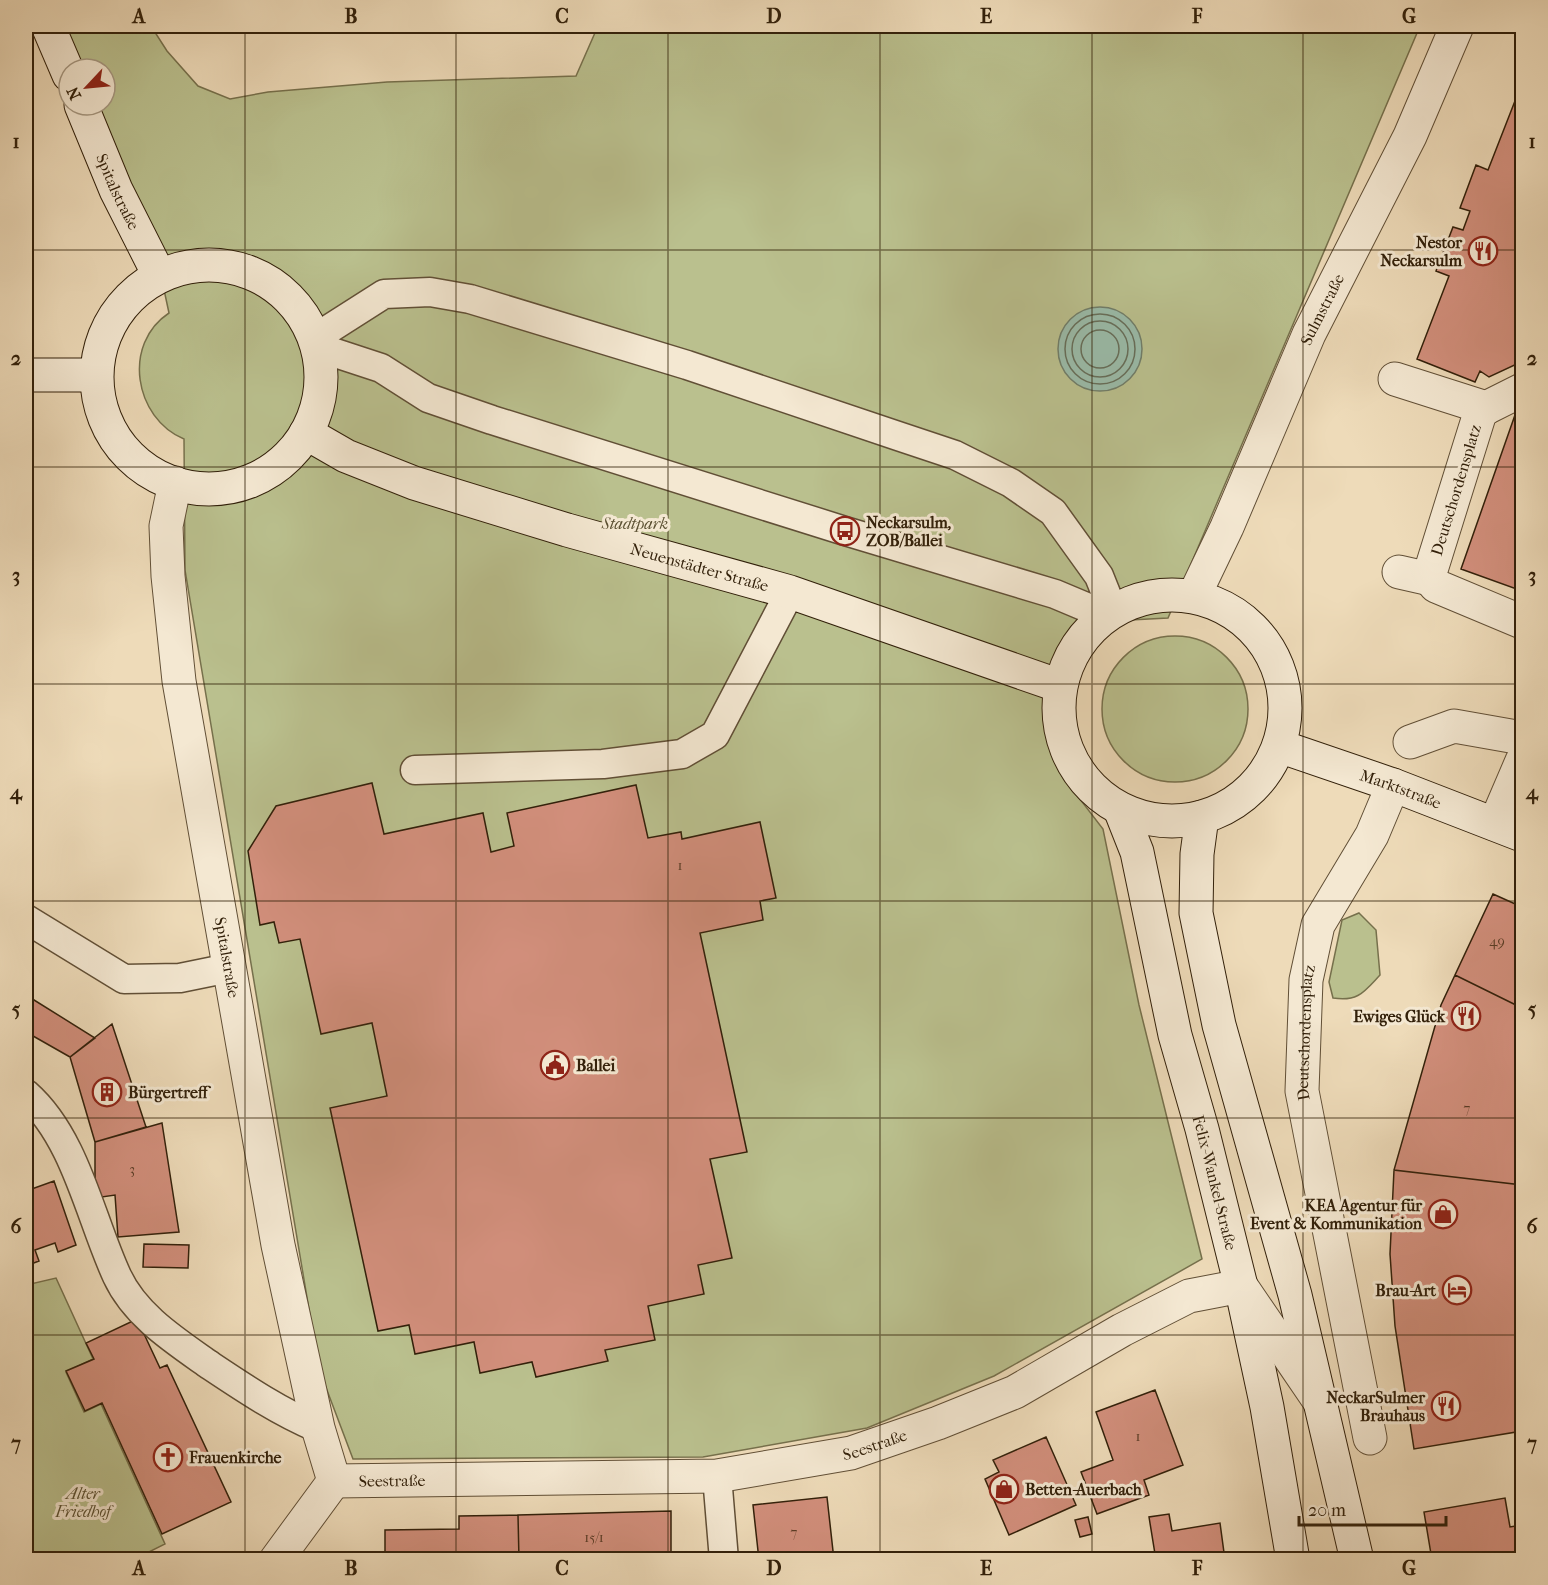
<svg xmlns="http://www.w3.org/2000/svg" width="1548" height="1585" viewBox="0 0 1548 1585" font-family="'IM FELL French Canon',serif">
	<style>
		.green { fill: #bac08e; stroke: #76704c; stroke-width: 1.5 }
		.water { fill: #9abcaa; stroke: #707e6a; stroke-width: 1.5 }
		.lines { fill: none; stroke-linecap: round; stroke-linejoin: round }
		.shore { stroke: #666e5a; stroke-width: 1.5 }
		.building { fill: #d28f7c; stroke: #32200a; stroke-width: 1.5 }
		.lane-casing { stroke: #614f36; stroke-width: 31 }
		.street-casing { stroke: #614f36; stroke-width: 35 }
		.secondary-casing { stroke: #32200a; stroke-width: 35 }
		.lane { stroke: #f4e8d2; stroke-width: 28 }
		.street { stroke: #f4e8d2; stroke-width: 33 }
		.secondary { stroke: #f4e8d2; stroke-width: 33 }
		.grid { fill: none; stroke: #32200a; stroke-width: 1.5; stroke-opacity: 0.55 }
		.labels { text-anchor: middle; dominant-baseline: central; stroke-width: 6; stroke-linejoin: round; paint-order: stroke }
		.number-label { font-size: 14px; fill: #5a3c26 }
		.street-label { font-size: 16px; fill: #32200a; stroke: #f4e8d2 }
		.poi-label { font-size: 16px; font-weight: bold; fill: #32200a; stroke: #f4e8d2; text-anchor: end }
		.park-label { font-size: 16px; font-style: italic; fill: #5b5032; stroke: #f4e8d2 }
		.neatline { fill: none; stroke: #32200a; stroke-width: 2 }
		.grid-label { font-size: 20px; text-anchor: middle; font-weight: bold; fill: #32200a }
	</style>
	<rect width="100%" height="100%" fill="#eedbb9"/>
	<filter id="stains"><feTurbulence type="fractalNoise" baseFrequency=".00333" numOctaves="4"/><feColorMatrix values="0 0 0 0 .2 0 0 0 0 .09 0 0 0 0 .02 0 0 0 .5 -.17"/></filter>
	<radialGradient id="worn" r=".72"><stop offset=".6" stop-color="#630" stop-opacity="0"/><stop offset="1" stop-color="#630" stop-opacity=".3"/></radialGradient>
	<path class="green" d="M65 26H151L167 51 198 86 230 99 268 92 387 82 576 76 598 26H1420L1168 618 1130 620 1101 636 1054 685 1052 735 1069 785 1103 829 1139 1005 1202 1259 994 1376 867 1428 703 1457 353 1459 319 1369 185 570 184 439C134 418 122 344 169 313L154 243 98 105H105V69H83Z
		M1102 709a73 73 0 1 1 146 0a73 73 0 1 1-146 0Z
		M1359 913 1376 930 1380 975C1364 992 1358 1002 1333 998L1329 982 1342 920Z
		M56 1278 93 1359 66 1372 84 1412 101 1404 165 1544 135 1559H26V1285Z"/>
	<path class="water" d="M1058 349a42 42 0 1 1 84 0a42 42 0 1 1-84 0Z"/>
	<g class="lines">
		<path class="shore" d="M1065 349a35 35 0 1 1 70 0a35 35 0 1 1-70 0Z
			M1072 349a28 28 0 1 1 56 0a28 28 0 1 1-56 0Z
			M1081 349a19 19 0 1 1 38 0a19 19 0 1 1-38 0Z"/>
	</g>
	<path class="building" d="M1522 83V353L1519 363 1489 377 1480 371 1475 382 1417 359 1449 276 1436 271 1453 227 1463 230 1470 211 1460 208 1476 165 1488 170Z
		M1522 410V591L1461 569 1515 415Z
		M372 783 384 834 483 813 491 852 514 846 507 813 636 785 648 838 681 832 682 839 760 822 776 898 760 901 763 920 700 933 747 1152 710 1159 732 1258 698 1265 704 1294 648 1306 655 1340 605 1350 608 1361 536 1377 532 1362 480 1373 474 1342 415 1354 409 1325 378 1331 330 1108 387 1096 372 1023 321 1034 300 939 279 943 274 922 260 925 248 851 276 806Z
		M1493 894 1522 907V1008L1455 975Z
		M1455 975 1522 1008V1185L1394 1170 1441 1005Z
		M26 995 95 1038 70 1057 26 1032Z
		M112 1024 146 1127 95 1142 70 1057Z
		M162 1123 179 1232 118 1237 115 1195 95 1198V1142Z
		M1394 1170 1522 1185V1431L1414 1449 1395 1326 1390 1254Z
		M54 1181 76 1245 58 1252 55 1243 35 1250 39 1261 26 1266V1191Z
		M144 1244 189 1245 188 1268 143 1267Z
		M137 1319 160 1368 167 1365 231 1502 162 1534 102 1403 85 1411 66 1371 94 1359 86 1343Z
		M1155 1390 1183 1465 1144 1480 1149 1495 1097 1514 1081 1472 1113 1460 1096 1412Z
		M1046 1437 1076 1505 1009 1535 985 1479 999 1472 993 1460Z
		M827 1497 834 1560H759L753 1505Z
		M1505 1498 1510 1527 1522 1525V1560H1432L1424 1512Z
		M671 1511V1560H519L518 1515Z
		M1169 1514 1172 1531 1220 1523 1225 1560H1156L1149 1517Z
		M518 1515 519 1560H385V1530L459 1529V1516Z
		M1088 1517 1092 1534 1080 1537 1075 1520Z"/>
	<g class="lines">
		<g class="lane-casing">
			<path id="lane" d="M315 338 384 294 430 292 470 299 687 365 898 436 955 455 1011 483 1053 512 1099 576 1113 611
				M317 347 381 368 428 398 492 420 845 531 1055 594 1105 615
				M415 770 603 764 682 754 715 735 790 592
				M26 919 124 979 180 978 229 968
				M26 1094C76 1138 90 1218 117 1276 135 1315 174 1340 208 1364 244 1388 278 1411 318 1428
				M717 1476 724 1560"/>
		</g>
		<g class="street-casing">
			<g id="street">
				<path d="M1395 379 1486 408"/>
				<path d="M1522 390 1486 408 1480 413 1431 570 1430 579 1436 586 1522 622"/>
				<path id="s1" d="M175 483 166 526 168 576 179 681 278 1245 318 1428 334 1481"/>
				<path d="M1399 572 1430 579"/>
				<path id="s2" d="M1194 596 1227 527 1309 334 1410 136 1457 26"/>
				<path d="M1410 742 1454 726 1522 738"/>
				<path d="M1495 824 1522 761"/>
				<path id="s3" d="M1370 1438 1302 1091 1306 980 1318 925 1372 835 1393 785"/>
				<path id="s4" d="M334 1481 717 1476 851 1453 938 1423 1015 1392 1122 1330 1189 1296 1241 1286 1318 1399"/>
				<path d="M276 1560 334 1481"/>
			</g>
		</g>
		<g class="secondary-casing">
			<g id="secondary">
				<path d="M48 26 69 75"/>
				<path id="s5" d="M81 105 116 190 159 275"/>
				<circle cx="209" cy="377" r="112"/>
				<path d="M26 375H96"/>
				<path id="s6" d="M306 433 346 456 414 483 567 530 790 592 1060 686"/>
				<circle cx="1172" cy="708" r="113"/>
				<path id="s7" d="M1279 746 1393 785 1522 835"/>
				<path id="s8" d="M1120 809 1137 852 1175 1035 1202 1129 1241 1286 1267 1407 1293 1560"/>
				<path d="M1202 817 1197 854 1196 913 1219 1025 1295 1295 1357 1560"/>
			</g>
		</g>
		<use href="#lane" class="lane"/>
		<use href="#street" class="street"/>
		<use href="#secondary" class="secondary"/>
	</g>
	<path class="grid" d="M245 26V1560M456 26V1560M668 26V1560M880 26V1560M1092 26V1560M1303 26V1560M26 250H1522M26 467H1522M26 684H1522M26 901H1522M26 1118H1522M26 1335H1522"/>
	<defs>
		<g id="restaurant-ring" transform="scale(1.5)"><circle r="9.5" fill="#f4e8d2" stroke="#8f2418" stroke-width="1.5"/><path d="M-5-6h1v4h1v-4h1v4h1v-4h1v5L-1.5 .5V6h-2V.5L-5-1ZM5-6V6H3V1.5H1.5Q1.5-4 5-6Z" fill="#8f2418"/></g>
		<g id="bus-ring" transform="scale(1.5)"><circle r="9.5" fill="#f4e8d2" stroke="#8f2418" stroke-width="1.5"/><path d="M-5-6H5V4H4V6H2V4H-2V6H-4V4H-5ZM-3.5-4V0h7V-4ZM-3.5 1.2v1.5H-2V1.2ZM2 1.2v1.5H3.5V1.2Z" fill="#8f2418"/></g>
		<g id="civic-ring" transform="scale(1.5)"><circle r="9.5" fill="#f4e8d2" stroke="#8f2418" stroke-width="1.5"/><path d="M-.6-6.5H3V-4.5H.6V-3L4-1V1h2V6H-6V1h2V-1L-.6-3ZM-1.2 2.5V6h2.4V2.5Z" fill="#8f2418"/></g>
		<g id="building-ring" transform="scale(1.5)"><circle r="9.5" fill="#f4e8d2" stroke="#8f2418" stroke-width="1.5"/><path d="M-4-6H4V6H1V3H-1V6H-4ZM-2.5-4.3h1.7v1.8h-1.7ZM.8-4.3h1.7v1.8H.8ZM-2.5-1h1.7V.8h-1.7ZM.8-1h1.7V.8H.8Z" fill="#8f2418"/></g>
		<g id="shop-ring" transform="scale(1.5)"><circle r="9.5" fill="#f4e8d2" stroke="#8f2418" stroke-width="1.5"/><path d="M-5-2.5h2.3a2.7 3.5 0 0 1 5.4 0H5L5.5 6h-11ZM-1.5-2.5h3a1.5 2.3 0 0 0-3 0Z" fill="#8f2418"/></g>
		<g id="hotel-ring" transform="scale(1.5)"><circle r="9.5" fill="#f4e8d2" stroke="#8f2418" stroke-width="1.5"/><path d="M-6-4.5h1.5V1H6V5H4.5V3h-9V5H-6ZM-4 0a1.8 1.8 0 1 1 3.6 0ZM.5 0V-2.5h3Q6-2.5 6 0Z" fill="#8f2418"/></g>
		<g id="church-ring" transform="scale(1.5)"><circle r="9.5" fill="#f4e8d2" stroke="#8f2418" stroke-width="1.5"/><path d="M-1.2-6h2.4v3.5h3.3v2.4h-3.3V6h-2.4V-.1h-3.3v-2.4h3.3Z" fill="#8f2418"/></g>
	</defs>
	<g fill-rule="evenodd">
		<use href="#restaurant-ring" x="1483" y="251"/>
		<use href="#bus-ring" x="845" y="531"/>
		<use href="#restaurant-ring" x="1466" y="1016"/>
		<use href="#civic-ring" x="555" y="1065"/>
		<use href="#building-ring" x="107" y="1092"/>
		<use href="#shop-ring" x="1443" y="1214"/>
		<use href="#hotel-ring" x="1457" y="1290"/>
		<use href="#restaurant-ring" x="1446" y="1406"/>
		<use href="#church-ring" x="168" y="1457"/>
		<use href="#shop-ring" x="1004" y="1489"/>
	</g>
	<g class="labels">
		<g class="number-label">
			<text x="680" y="865">1</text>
			<text x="1497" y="941">49</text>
			<text x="1467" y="1108">7</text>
			<text x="132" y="1169">3</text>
			<text x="1138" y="1436">1</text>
			<text x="794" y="1532">7</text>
			<text x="594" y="1537">15/1</text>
		</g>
		<g class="street-label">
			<text stroke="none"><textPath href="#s5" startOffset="94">Spitalstraße</textPath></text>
			<text stroke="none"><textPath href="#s2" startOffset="314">Sulmstraße</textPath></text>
			<text transform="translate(1456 490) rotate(-73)">Deutschordensplatz</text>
			<text stroke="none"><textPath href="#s6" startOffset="417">Neuenstädter Straße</textPath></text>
			<text stroke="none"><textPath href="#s7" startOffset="129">Marktstraße</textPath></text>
			<text stroke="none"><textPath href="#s1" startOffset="480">Spitalstraße</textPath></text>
			<text stroke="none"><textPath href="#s3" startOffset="412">Deutschordensplatz</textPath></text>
			<text stroke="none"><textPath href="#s8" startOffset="386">Felix-Wankel-Straße</textPath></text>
			<text stroke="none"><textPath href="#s4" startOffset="544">Seestraße</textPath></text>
			<text stroke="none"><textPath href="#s4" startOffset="58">Seestraße</textPath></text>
		</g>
		<g class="poi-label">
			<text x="1462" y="242">Nestor<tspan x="1462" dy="18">Neckarsulm</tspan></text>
			<text x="866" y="522" text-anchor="start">Neckarsulm,<tspan x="866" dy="18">ZOB/Ballei</tspan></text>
			<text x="1445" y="1016">Ewiges Glück</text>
			<text x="576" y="1065" text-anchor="start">Ballei</text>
			<text x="128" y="1092" text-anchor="start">Bürgertreff</text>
			<text x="1422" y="1205">KEA Agentur für<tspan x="1422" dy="18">Event &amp; Kommunikation</tspan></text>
			<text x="1436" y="1290">Brau-Art</text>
			<text x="1425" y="1397">NeckarSulmer<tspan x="1425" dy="18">Brauhaus</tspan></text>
			<text x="189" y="1457" text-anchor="start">Frauenkirche</text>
			<text x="1025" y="1489" text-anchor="start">Betten-Auerbach</text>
		</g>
		<g class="park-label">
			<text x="635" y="523">Stadtpark</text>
			<text x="83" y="1493">Alter<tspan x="83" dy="18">Friedhof</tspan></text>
		</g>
	</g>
	<rect width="1548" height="1585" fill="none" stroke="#eedbb9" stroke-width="66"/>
	<g transform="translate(87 87) rotate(244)"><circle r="28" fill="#f4e8d2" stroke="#a69882" stroke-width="1.5"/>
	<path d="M0-4.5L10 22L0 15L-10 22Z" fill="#8f2418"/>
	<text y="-9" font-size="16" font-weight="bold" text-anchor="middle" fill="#32200a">N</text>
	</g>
	<path d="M1299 1516v9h147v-9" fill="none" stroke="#32200a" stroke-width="3"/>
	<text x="1308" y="1516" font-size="18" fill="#32200a" stroke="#f4e8d2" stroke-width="4.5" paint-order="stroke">20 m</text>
	<rect x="33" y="33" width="1482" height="1519" class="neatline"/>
	<g class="grid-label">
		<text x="139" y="23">A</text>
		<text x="351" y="23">B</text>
		<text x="562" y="23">C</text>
		<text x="774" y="23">D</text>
		<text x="986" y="23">E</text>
		<text x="1197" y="23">F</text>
		<text x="1409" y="23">G</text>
		<text x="16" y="148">1</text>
		<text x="1532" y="148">1</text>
		<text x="16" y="365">2</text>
		<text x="1532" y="365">2</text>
		<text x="16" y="582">3</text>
		<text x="1532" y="582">3</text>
		<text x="16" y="799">4</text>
		<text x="1532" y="799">4</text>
		<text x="16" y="1016">5</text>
		<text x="1532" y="1016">5</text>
		<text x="16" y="1233">6</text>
		<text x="1532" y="1233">6</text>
		<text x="16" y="1450">7</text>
		<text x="1532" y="1450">7</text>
		<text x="139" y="1575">A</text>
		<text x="351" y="1575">B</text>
		<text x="562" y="1575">C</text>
		<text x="774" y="1575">D</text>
		<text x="986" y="1575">E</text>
		<text x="1197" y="1575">F</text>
		<text x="1409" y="1575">G</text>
	</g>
	<rect width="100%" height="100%" filter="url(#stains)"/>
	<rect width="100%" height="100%" fill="url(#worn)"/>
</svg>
